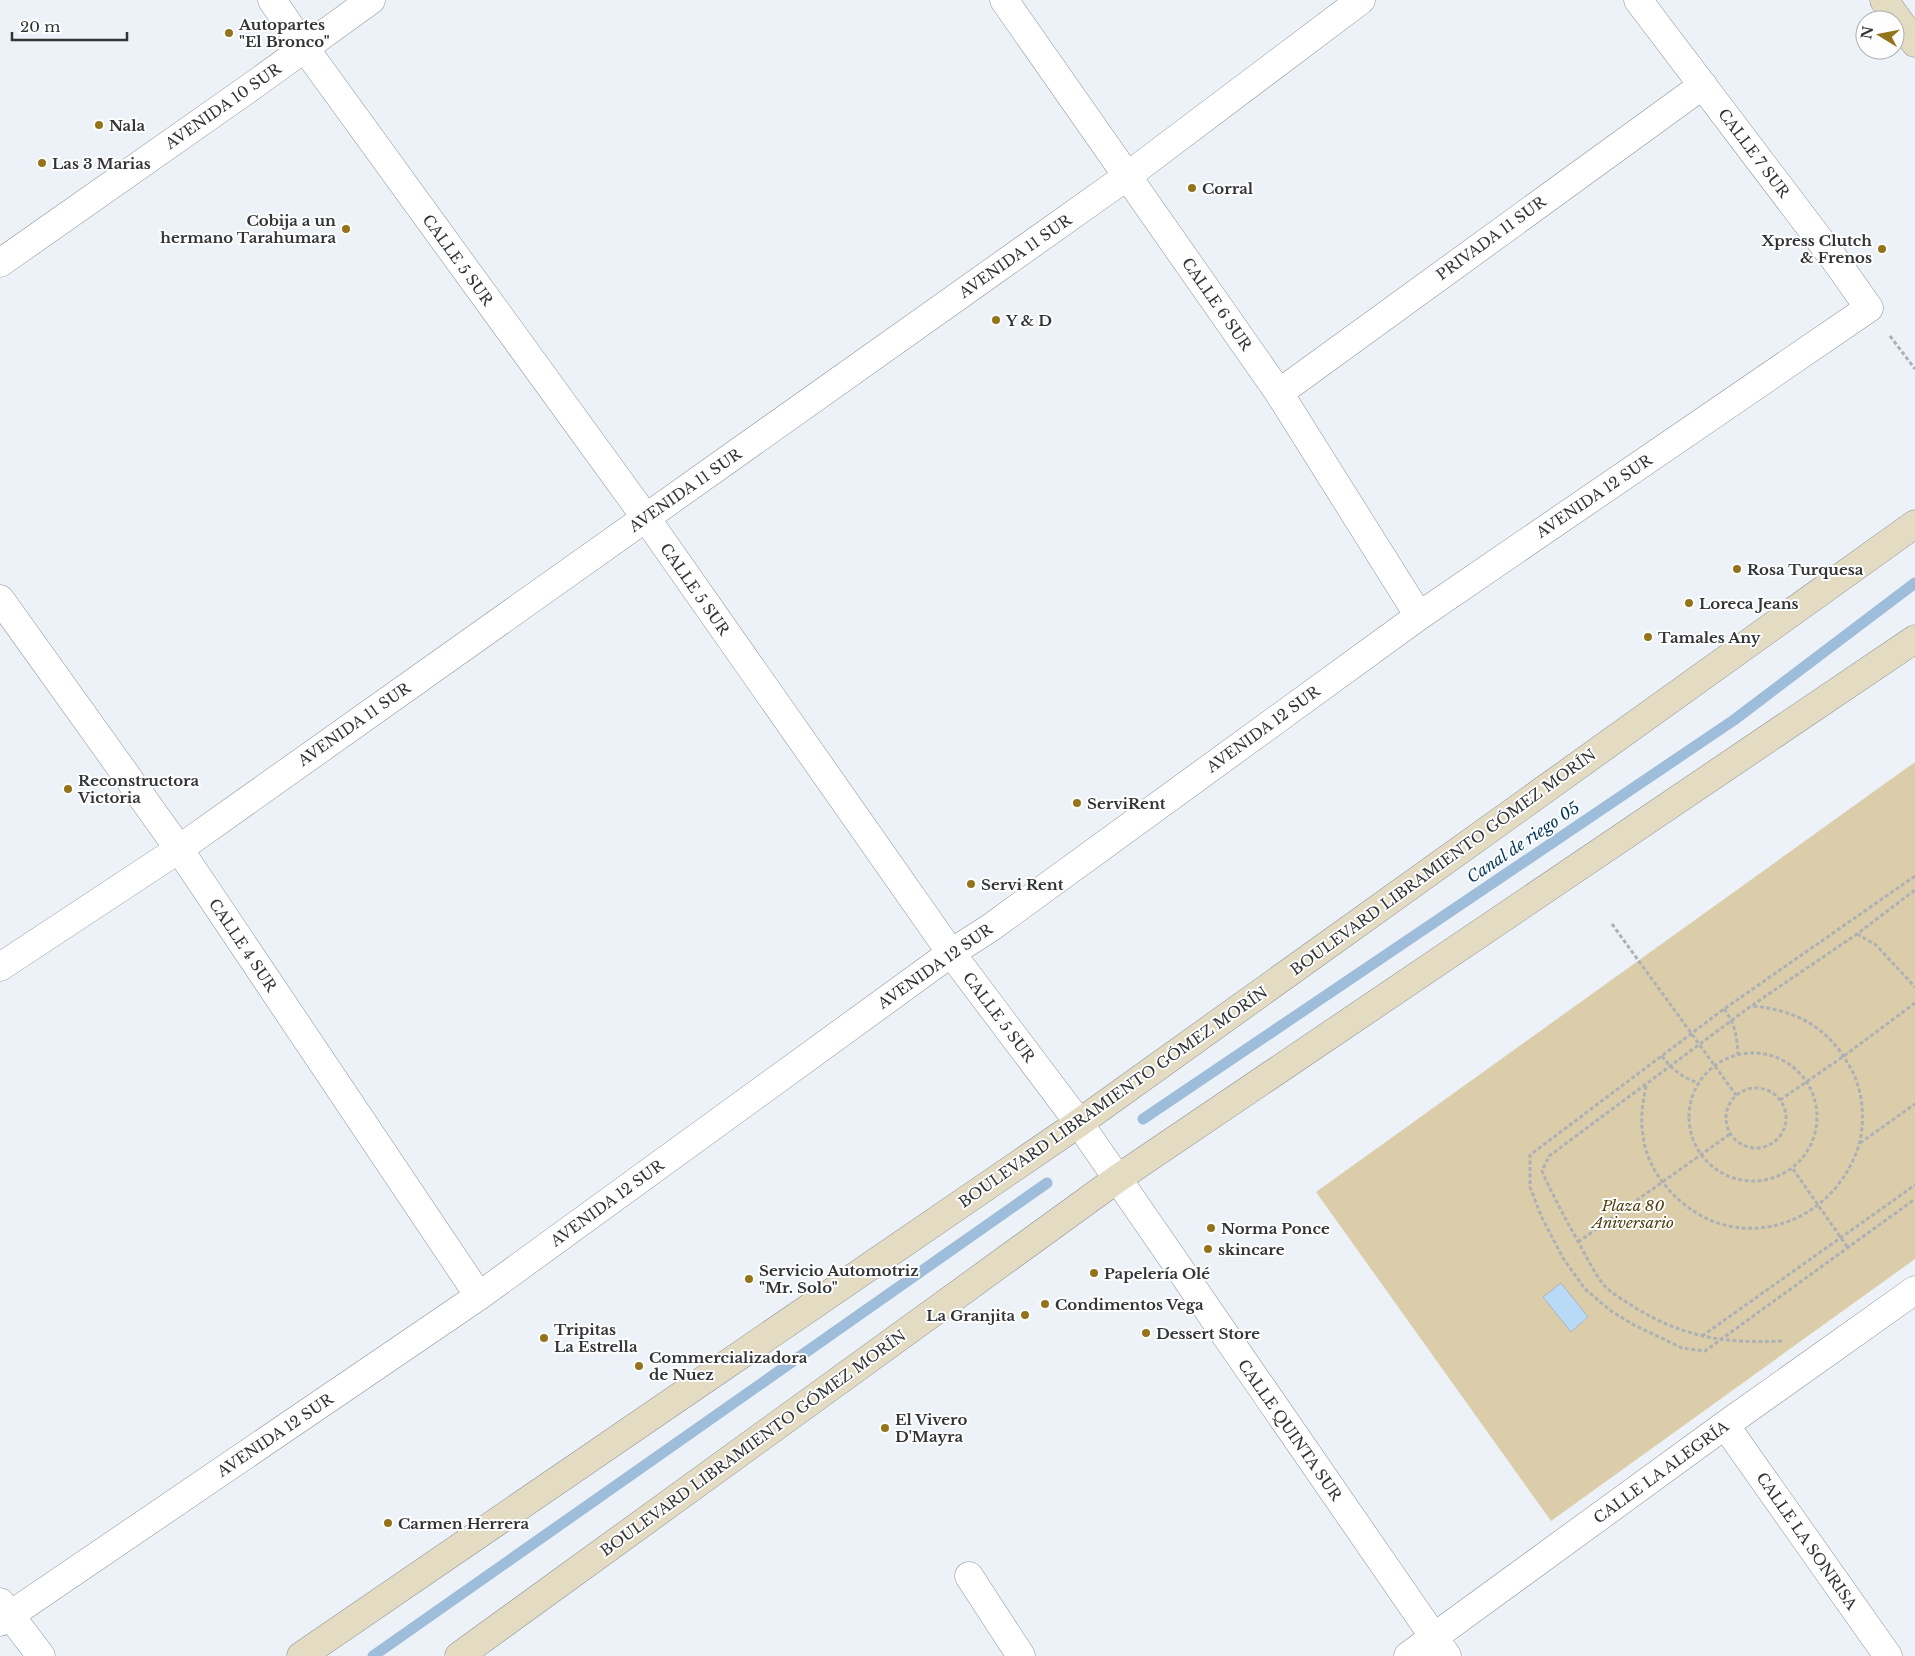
<svg xmlns="http://www.w3.org/2000/svg" width="1915" height="1656" viewBox="0 0 1915 1656" font-family="'Libre Baskerville',serif">
	<style>
		.green { fill: #dccdaa }
		.lines { fill: none; stroke-linecap: round; stroke-linejoin: round }
		.stream { stroke: #9dbdda; stroke-width: 11 }
		.building { fill: #b9daf7; stroke: #aeb3b8 }
		.minor-casing { stroke: #8d9296; stroke-width: 29 }
		.tertiary-casing { stroke: #8d9296; stroke-width: 29 }
		.secondary-casing { stroke: #8d9296; stroke-width: 29 }
		.path { stroke: #adb1b5; stroke-width: 3; stroke-dasharray: 4 2.5; stroke-linecap: butt }
		.minor { stroke: #fff; stroke-width: 28 }
		.tertiary { stroke: #fff; stroke-width: 28 }
		.secondary { stroke: #e4dbc3; stroke-width: 28 }
		.poi-dot { fill: #93741b; stroke: #fefefe; stroke-width: 2 }
		.labels { text-anchor: middle; dominant-baseline: central; stroke-width: 4; stroke-linejoin: round; paint-order: stroke }
		.poi-label { font-size: 15px; font-weight: bold; fill: #323436; stroke: #fefefe; text-anchor: start }
		.street-label { font-size: 15px; fill: #323436; stroke: #fefefe }
		.park-label { font-size: 15px; font-style: italic; fill: #4f3e0f; stroke: #fefefe }
		.water-label { font-size: 16px; font-style: italic; fill: #00365c; stroke: #fefefe }
	</style>
	<rect width="100%" height="100%" fill="#ecf2f7"/>
	<path class="green" d="M1915 762V1259L1551 1521 1316 1192Z"/>
	<g class="lines">
		<path class="stream" d="M1143 1119 1734 720 1915 583
			M373 1656 1047 1183"/>
	</g>
	<path class="building" d="M1561 1283 1588 1317 1571 1332 1543 1297Z"/>
	<g class="lines">
		<g class="minor-casing">
			<path id="minor" d="M272 0 304 47 646 518 951 953 1079 1123 1447 1656
				M1004 0 1279 393 1419 616
				M1279 393 1703 85
				M0 599 179 849 479 1296
				M0 967 179 849 1126 177 1361 0
				M1725 1425 1888 1656
				M969 1576 1021 1656
				M0 1602 41 1656
				M0 1622 479 1296 951 953 990 928 1419 616 1869 308 1838 264 1638 0
				M1408 1656 1725 1425 1915 1290"/>
		</g>
		<g class="tertiary-casing">
			<path id="tertiary" d="M0 263 255 84 371 0"/>
		</g>
		<g class="secondary-casing">
			<path id="secondary" d="M1884 0 1915 43
				M301 1656 1079 1123 1915 524
				M459 1656 1117 1179 1915 639"/>
		</g>
		<path class="path" d="M1890 336 1915 369
			M1915 876 1724 1009 1530 1155V1187L1542 1218 1563 1258 1585 1289 1611 1311 1634 1325 1682 1348 1705 1351 1915 1199
			M1612 924 1736 1095
			M1857 934 1876 945 1915 987
			M1724 1009C1735 1023 1737 1037 1738 1054
			M1689 1117a64 64 0 1 1 128 0a64 64 0 1 1-128 0Z
			M1662 1056C1672 1070 1683 1078 1699 1083
			M1646 1086C1643 1102 1640 1118 1643 1135 1645 1156 1656 1176 1671 1192 1730 1256 1827 1231 1857 1151 1866 1125 1864 1091 1850 1067 1828 1027 1796 1010 1752 1006
			M1726 1118a30 30 0 1 1 60 0a30 30 0 1 1-60 0Z
			M1780 1100 1844 1056 1915 1003
			M1860 1143 1915 1104
			M1793 1169 1848 1248
			M1578 1242 1730 1134
			M1702 1336 1915 1185
			M1782 1341C1725 1344 1683 1337 1634 1307 1624 1300 1610 1293 1603 1284 1594 1272 1587 1258 1580 1245 1566 1220 1553 1196 1542 1171L1549 1156 1751 1006 1857 934 1915 890"/>
		<use href="#minor" class="minor"/>
		<use href="#tertiary" class="tertiary"/>
		<use href="#secondary" class="secondary"/>
	</g>
	<g class="poi-dot">
		<circle cx="229" cy="33" r="5"/>
		<circle cx="99" cy="125" r="5"/>
		<circle cx="42" cy="163" r="5"/>
		<circle cx="1192" cy="188" r="5"/>
		<circle cx="346" cy="229" r="5"/>
		<circle cx="1882" cy="249" r="5"/>
		<circle cx="996" cy="320" r="5"/>
		<circle cx="1737" cy="569" r="5"/>
		<circle cx="1689" cy="603" r="5"/>
		<circle cx="1648" cy="637" r="5"/>
		<circle cx="68" cy="789" r="5"/>
		<circle cx="1077" cy="803" r="5"/>
		<circle cx="971" cy="884" r="5"/>
		<circle cx="1211" cy="1228" r="5"/>
		<circle cx="1208" cy="1249" r="5"/>
		<circle cx="1094" cy="1273" r="5"/>
		<circle cx="749" cy="1279" r="5"/>
		<circle cx="1045" cy="1304" r="5"/>
		<circle cx="1025" cy="1315" r="5"/>
		<circle cx="1146" cy="1333" r="5"/>
		<circle cx="544" cy="1338" r="5"/>
		<circle cx="639" cy="1366" r="5"/>
		<circle cx="885" cy="1428" r="5"/>
		<circle cx="388" cy="1523" r="5"/>
	</g>
	<g class="labels">
		<g class="poi-label">
			<text x="239" y="24">Autopartes<tspan x="239" dy="17">"El Bronco"</tspan></text>
			<text x="109" y="125">Nala</text>
			<text x="52" y="163">Las 3 Marias</text>
			<text x="1202" y="188">Corral</text>
			<text x="336" y="220" text-anchor="end">Cobija a un<tspan x="336" dy="17">hermano Tarahumara</tspan></text>
			<text x="1872" y="240" text-anchor="end">Xpress Clutch<tspan x="1872" dy="17">&amp; Frenos</tspan></text>
			<text x="1006" y="320">Y &amp; D</text>
			<text x="1747" y="569">Rosa Turquesa</text>
			<text x="1699" y="603">Loreca Jeans</text>
			<text x="1658" y="637">Tamales Any</text>
			<text x="78" y="780">Reconstructora<tspan x="78" dy="17">Victoria</tspan></text>
			<text x="1087" y="803">ServiRent</text>
			<text x="981" y="884">Servi Rent</text>
			<text x="1221" y="1228">Norma Ponce</text>
			<text x="1218" y="1249">skincare</text>
			<text x="759" y="1270">Servicio Automotriz<tspan x="759" dy="17">"Mr. Solo"</tspan></text>
			<text x="1104" y="1273">Papelería Olé</text>
			<text x="1055" y="1304">Condimentos Vega</text>
			<text x="1015" y="1315" text-anchor="end">La Granjita</text>
			<text x="554" y="1329">Tripitas<tspan x="554" dy="17">La Estrella</tspan></text>
			<text x="1156" y="1333">Dessert Store</text>
			<text x="649" y="1357">Commercializadora<tspan x="649" dy="17">de Nuez</tspan></text>
			<text x="895" y="1419">El Vivero<tspan x="895" dy="17">D'Mayra</tspan></text>
			<text x="398" y="1523">Carmen Herrera</text>
		</g>
		<g class="street-label">
			<text transform="translate(223 106) rotate(-35)">AVENIDA 10 SUR</text>
			<text transform="translate(1754 153) rotate(53)">CALLE 7 SUR</text>
			<text transform="translate(1491 238) rotate(-36)">PRIVADA 11 SUR</text>
			<text transform="translate(1015 256) rotate(-35)">AVENIDA 11 SUR</text>
			<text transform="translate(458 260) rotate(54)">CALLE 5 SUR</text>
			<text transform="translate(1217 304) rotate(55)">CALLE 6 SUR</text>
			<text transform="translate(685 490) rotate(-35)">AVENIDA 11 SUR</text>
			<text transform="translate(1594 496) rotate(-34)">AVENIDA 12 SUR</text>
			<text transform="translate(695 589) rotate(55)">CALLE 5 SUR</text>
			<text transform="translate(354 724) rotate(-35)">AVENIDA 11 SUR</text>
			<text transform="translate(1263 729) rotate(-36)">AVENIDA 12 SUR</text>
			<text transform="translate(1443 862) rotate(-36)">BOULEVARD LIBRAMIENTO GÓMEZ MORÍN</text>
			<text transform="translate(243 945) rotate(56)">CALLE 4 SUR</text>
			<text transform="translate(935 966) rotate(-35)">AVENIDA 12 SUR</text>
			<text transform="translate(999 1017) rotate(53)">CALLE 5 SUR</text>
			<text transform="translate(1113 1097) rotate(-35)">BOULEVARD LIBRAMIENTO GÓMEZ MORÍN</text>
			<text transform="translate(607 1203) rotate(-36)">AVENIDA 12 SUR</text>
			<text transform="translate(1290 1430) rotate(55)">CALLE QUINTA SUR</text>
			<text transform="translate(275 1435) rotate(-34)">AVENIDA 12 SUR</text>
			<text transform="translate(753 1443) rotate(-36)">BOULEVARD LIBRAMIENTO GÓMEZ MORÍN</text>
			<text transform="translate(1661 1472) rotate(-36)">CALLE LA ALEGRÍA</text>
			<text transform="translate(1807 1541) rotate(55)">CALLE LA SONRISA</text>
		</g>
		<g class="park-label">
			<text x="1633" y="1205">Plaza 80<tspan x="1633" dy="17">Aniversario</tspan></text>
		</g>
		<g class="water-label">
			<text transform="translate(1523 842) rotate(-34)">Canal de riego 05</text>
		</g>
	</g>
	<g transform="translate(1880 35) rotate(280)"><circle r="24" fill="#fefefe" stroke="#acadae"/>
	<path d="M0-4L9 19L0 12L-9 19Z" fill="#93741b"/>
	<text y="-8" font-size="14" font-weight="bold" text-anchor="middle" fill="#323436">N</text>
	</g>
	<path d="M12 32v8h115v-8" fill="none" stroke="#323436" stroke-width="2.5"/>
	<text x="20" y="32" font-size="15" fill="#323436" stroke="#fefefe" stroke-width="4" paint-order="stroke">20 m</text>
</svg>
